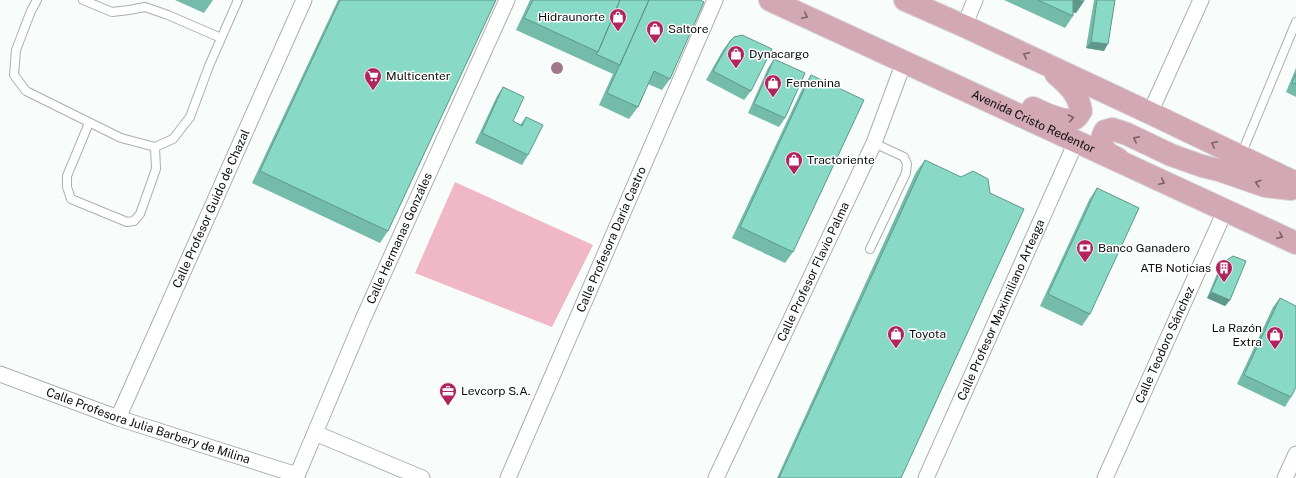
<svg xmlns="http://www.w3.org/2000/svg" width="1296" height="478" viewBox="0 0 1296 478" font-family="'Public Sans',sans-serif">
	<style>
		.green { fill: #f0b7c6 }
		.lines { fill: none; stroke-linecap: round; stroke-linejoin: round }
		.service-casing { stroke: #abb0ae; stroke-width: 10 }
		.minor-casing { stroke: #abb0ae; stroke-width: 17 }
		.primary-casing { stroke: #d8d8d8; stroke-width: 24 }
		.service { stroke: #fff; stroke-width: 8 }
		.minor { stroke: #fff; stroke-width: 15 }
		.primary { stroke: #d3a8b5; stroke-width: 22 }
		.tree { fill: #a17789 }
		.wall { fill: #75bba9 }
		.shaded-wall { fill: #5f988a }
		.building { fill: #88d9c5; stroke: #5f988a }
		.oneway { stroke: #796269 }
		.labels { text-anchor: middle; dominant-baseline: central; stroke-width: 3; stroke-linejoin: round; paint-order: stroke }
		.poi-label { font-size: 12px; fill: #0a0c0c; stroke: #fff; text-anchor: start }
		.street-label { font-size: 12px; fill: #0a0c0c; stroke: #fff }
	</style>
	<rect width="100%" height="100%" fill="#f8fdfb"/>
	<path class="green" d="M455 182 593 245 552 327 415 273Z"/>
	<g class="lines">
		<g class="service-casing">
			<path id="service" d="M37 0 31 11 16 50 14 75 26 91 121 138 155 147 173 139 190 117 209 66 238 0
				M83 0 112 12 129 10 145 7 168 15 221 38
				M89 123 67 176V187L71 199 127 222 134 221 140 214 156 169 155 147
				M1241 155 1296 22
				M870 249 906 173 907 164 904 157 874 143"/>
		</g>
		<g class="minor-casing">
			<g id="minor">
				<path d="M964 26 975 0"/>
				<path d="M1150 113 1201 0"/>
				<path id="s1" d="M0 374 118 418 297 475"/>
				<path id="s2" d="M118 418 304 0"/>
				<path d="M315 433 422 478"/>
				<path id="s3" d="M296 478 363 319 507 0"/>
				<path id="s4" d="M508 478 715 0"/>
				<path id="s5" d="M716 478 874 143 904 62"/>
				<path id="s6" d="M926 478 1076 142"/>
				<path id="s7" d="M1105 478 1225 211"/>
				<path d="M1285 478 1296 454"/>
			</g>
		</g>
		<g class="primary-casing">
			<g id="primary">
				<path id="s8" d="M770 0 1296 243"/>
				<path d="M905 0 964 26 1150 113 1296 183"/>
				<path d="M1033 108C1044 113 1063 123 1074 119 1078 117 1079 114 1081 111 1079 95 1068 84 1056 74"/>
				<path d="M1118 159 1107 153 1101 144 1103 135 1105 131 1112 129 1127 134 1171 155 1202 166 1219 170 1265 186 1291 189"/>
			</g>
		</g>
		<use href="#service" class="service"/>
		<use href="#minor" class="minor"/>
		<use href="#primary" class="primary"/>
	</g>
	<circle class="tree" cx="557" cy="68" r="6"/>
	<path class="wall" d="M175 0H213L204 13Z
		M338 0H496L388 231 380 243 252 183Z
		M530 0H700L670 79 662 90 648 84 638 107 629 119 599 105 613 74 516 30Z
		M1004 0H1085L1076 13 1073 12V16L1065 28Z
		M1094 0H1115L1104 51 1086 48Z
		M730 41 751 91 744 100 706 80 723 50Z
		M774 59 785 118 779 127 748 113 768 68Z
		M1296 68V97L1286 92Z
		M811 75 793 252 785 263 732 238 803 87Z
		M503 87 513 121 520 125 526 117 528 155 522 165 475 143 497 96Z
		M925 160 990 193 901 478H777L916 172Z
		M1097 188 1090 314 1082 326 1040 306 1089 200Z
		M1224 262 1230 300 1225 306 1207 298 1219 269Z
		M1280 298 1291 397 1285 407 1237 384 1273 307Z"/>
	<path class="shaded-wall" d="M1072 0H1079L1084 1 1076 13 1065 10Z
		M1091 42 1108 44 1104 51 1086 48Z
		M1211 292 1230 300 1225 306 1207 298Z"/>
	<path class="building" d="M340 0H496L388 231 260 171Z
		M533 0H620L598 52 524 18Z
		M620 0H649L620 65 596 54 598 52Z
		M649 0H700L704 2 670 79 654 71 638 107 607 93Z
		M1038 0H1073V16Z
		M1097 0H1115L1108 44 1091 42Z
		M742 35 772 49 751 91 713 71 730 41 734 37Z
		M774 59 805 73 785 118 754 104Z
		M1296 74V84L1292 83Z
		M811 75 864 100 793 252 740 227Z
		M503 87 524 97 513 121 522 126 526 117 543 125 528 155 482 133Z
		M925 160 961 177 973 171 988 179 990 193 1024 209 901 478H779Z
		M1097 188 1139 208 1090 314 1048 294Z
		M1233 256 1246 261 1230 300 1211 292 1224 262Z
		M1280 298 1296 306V387L1291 397 1244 375Z"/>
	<defs><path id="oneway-chevron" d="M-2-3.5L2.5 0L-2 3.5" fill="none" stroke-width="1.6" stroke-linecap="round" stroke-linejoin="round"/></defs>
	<g class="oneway">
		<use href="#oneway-chevron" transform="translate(805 16) rotate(25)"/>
		<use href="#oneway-chevron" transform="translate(1026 55) rotate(-155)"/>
		<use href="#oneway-chevron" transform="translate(1071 118) rotate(-11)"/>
		<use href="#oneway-chevron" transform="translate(1136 139) rotate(-153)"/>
		<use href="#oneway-chevron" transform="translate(1214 144) rotate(-155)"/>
		<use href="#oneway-chevron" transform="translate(1162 182) rotate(25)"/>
		<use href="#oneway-chevron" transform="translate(1258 183) rotate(-162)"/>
		<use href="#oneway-chevron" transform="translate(1280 236) rotate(24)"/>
	</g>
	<defs>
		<g id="shop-pin" transform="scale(0.9)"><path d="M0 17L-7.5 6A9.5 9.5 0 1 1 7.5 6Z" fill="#b0245f" stroke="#fff"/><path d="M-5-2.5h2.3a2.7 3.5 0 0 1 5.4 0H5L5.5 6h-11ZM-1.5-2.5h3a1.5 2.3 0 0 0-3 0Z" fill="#fff"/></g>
		<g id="supermarket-pin" transform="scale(0.9)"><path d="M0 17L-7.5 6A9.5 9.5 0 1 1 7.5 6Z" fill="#b0245f" stroke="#fff"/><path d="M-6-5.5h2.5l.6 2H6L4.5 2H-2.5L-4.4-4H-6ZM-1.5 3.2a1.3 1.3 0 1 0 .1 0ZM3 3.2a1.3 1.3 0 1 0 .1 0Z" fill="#fff"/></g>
		<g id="bank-pin" transform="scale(0.9)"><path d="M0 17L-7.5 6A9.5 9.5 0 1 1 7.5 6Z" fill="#b0245f" stroke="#fff"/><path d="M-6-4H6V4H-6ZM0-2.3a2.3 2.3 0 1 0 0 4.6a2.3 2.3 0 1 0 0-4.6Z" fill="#fff"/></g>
		<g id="building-pin" transform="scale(0.9)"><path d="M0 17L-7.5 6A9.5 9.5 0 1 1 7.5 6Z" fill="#b0245f" stroke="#fff"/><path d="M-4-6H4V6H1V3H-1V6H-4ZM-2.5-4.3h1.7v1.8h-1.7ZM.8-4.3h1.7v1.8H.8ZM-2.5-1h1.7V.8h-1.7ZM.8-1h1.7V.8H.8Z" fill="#fff"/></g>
		<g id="office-pin" transform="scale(0.9)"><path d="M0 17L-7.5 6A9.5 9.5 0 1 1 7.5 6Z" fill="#b0245f" stroke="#fff"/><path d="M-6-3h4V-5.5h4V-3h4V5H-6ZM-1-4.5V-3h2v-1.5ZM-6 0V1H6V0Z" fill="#fff"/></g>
	</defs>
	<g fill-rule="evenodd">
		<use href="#shop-pin" x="618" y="17"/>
		<use href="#shop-pin" x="655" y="29"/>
		<use href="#shop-pin" x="736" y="54"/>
		<use href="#supermarket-pin" x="373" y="76"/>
		<use href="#shop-pin" x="773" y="83"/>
		<use href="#shop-pin" x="794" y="160"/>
		<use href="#bank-pin" x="1085" y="248"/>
		<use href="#building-pin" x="1224" y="268"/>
		<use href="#shop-pin" x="896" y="334"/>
		<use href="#shop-pin" x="1275" y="335"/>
		<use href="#office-pin" x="448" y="391"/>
	</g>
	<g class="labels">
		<g class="poi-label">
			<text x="605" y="17" text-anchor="end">Hidraunorte</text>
			<text x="668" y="29">Saltore</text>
			<text x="749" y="54">Dynacargo</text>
			<text x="386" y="76">Multicenter</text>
			<text x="786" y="83">Femenina</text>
			<text x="807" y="160">Tractoriente</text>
			<text x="1098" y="248">Banco Ganadero</text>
			<text x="1211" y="268" text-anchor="end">ATB Noticias</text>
			<text x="1262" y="328" text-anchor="end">La Razón<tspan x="1262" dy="14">Extra</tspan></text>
			<text x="909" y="334">Toyota</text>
			<text x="461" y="391">Levcorp S.A.</text>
		</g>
		<g class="street-label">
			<text stroke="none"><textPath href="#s8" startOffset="290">Avenida Cristo Redentor</textPath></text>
			<text stroke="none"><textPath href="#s2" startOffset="229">Calle Profesor Guido de Chazal</textPath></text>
			<text stroke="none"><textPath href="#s3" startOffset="261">Calle Hermanas Gonzáles</textPath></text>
			<text stroke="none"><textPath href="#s4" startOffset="260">Calle Profesora Daría Castro</textPath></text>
			<text stroke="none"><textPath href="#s5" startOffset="228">Calle Profesor Flavio Palma</textPath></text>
			<text stroke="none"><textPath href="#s6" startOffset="184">Calle Profesor Maximiliano Arteaga</textPath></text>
			<text stroke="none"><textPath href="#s7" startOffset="146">Calle Teodoro Sánchez</textPath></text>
			<text stroke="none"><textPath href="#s1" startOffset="157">Calle Profesora Julia Barbery de Milina</textPath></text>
		</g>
	</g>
</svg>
